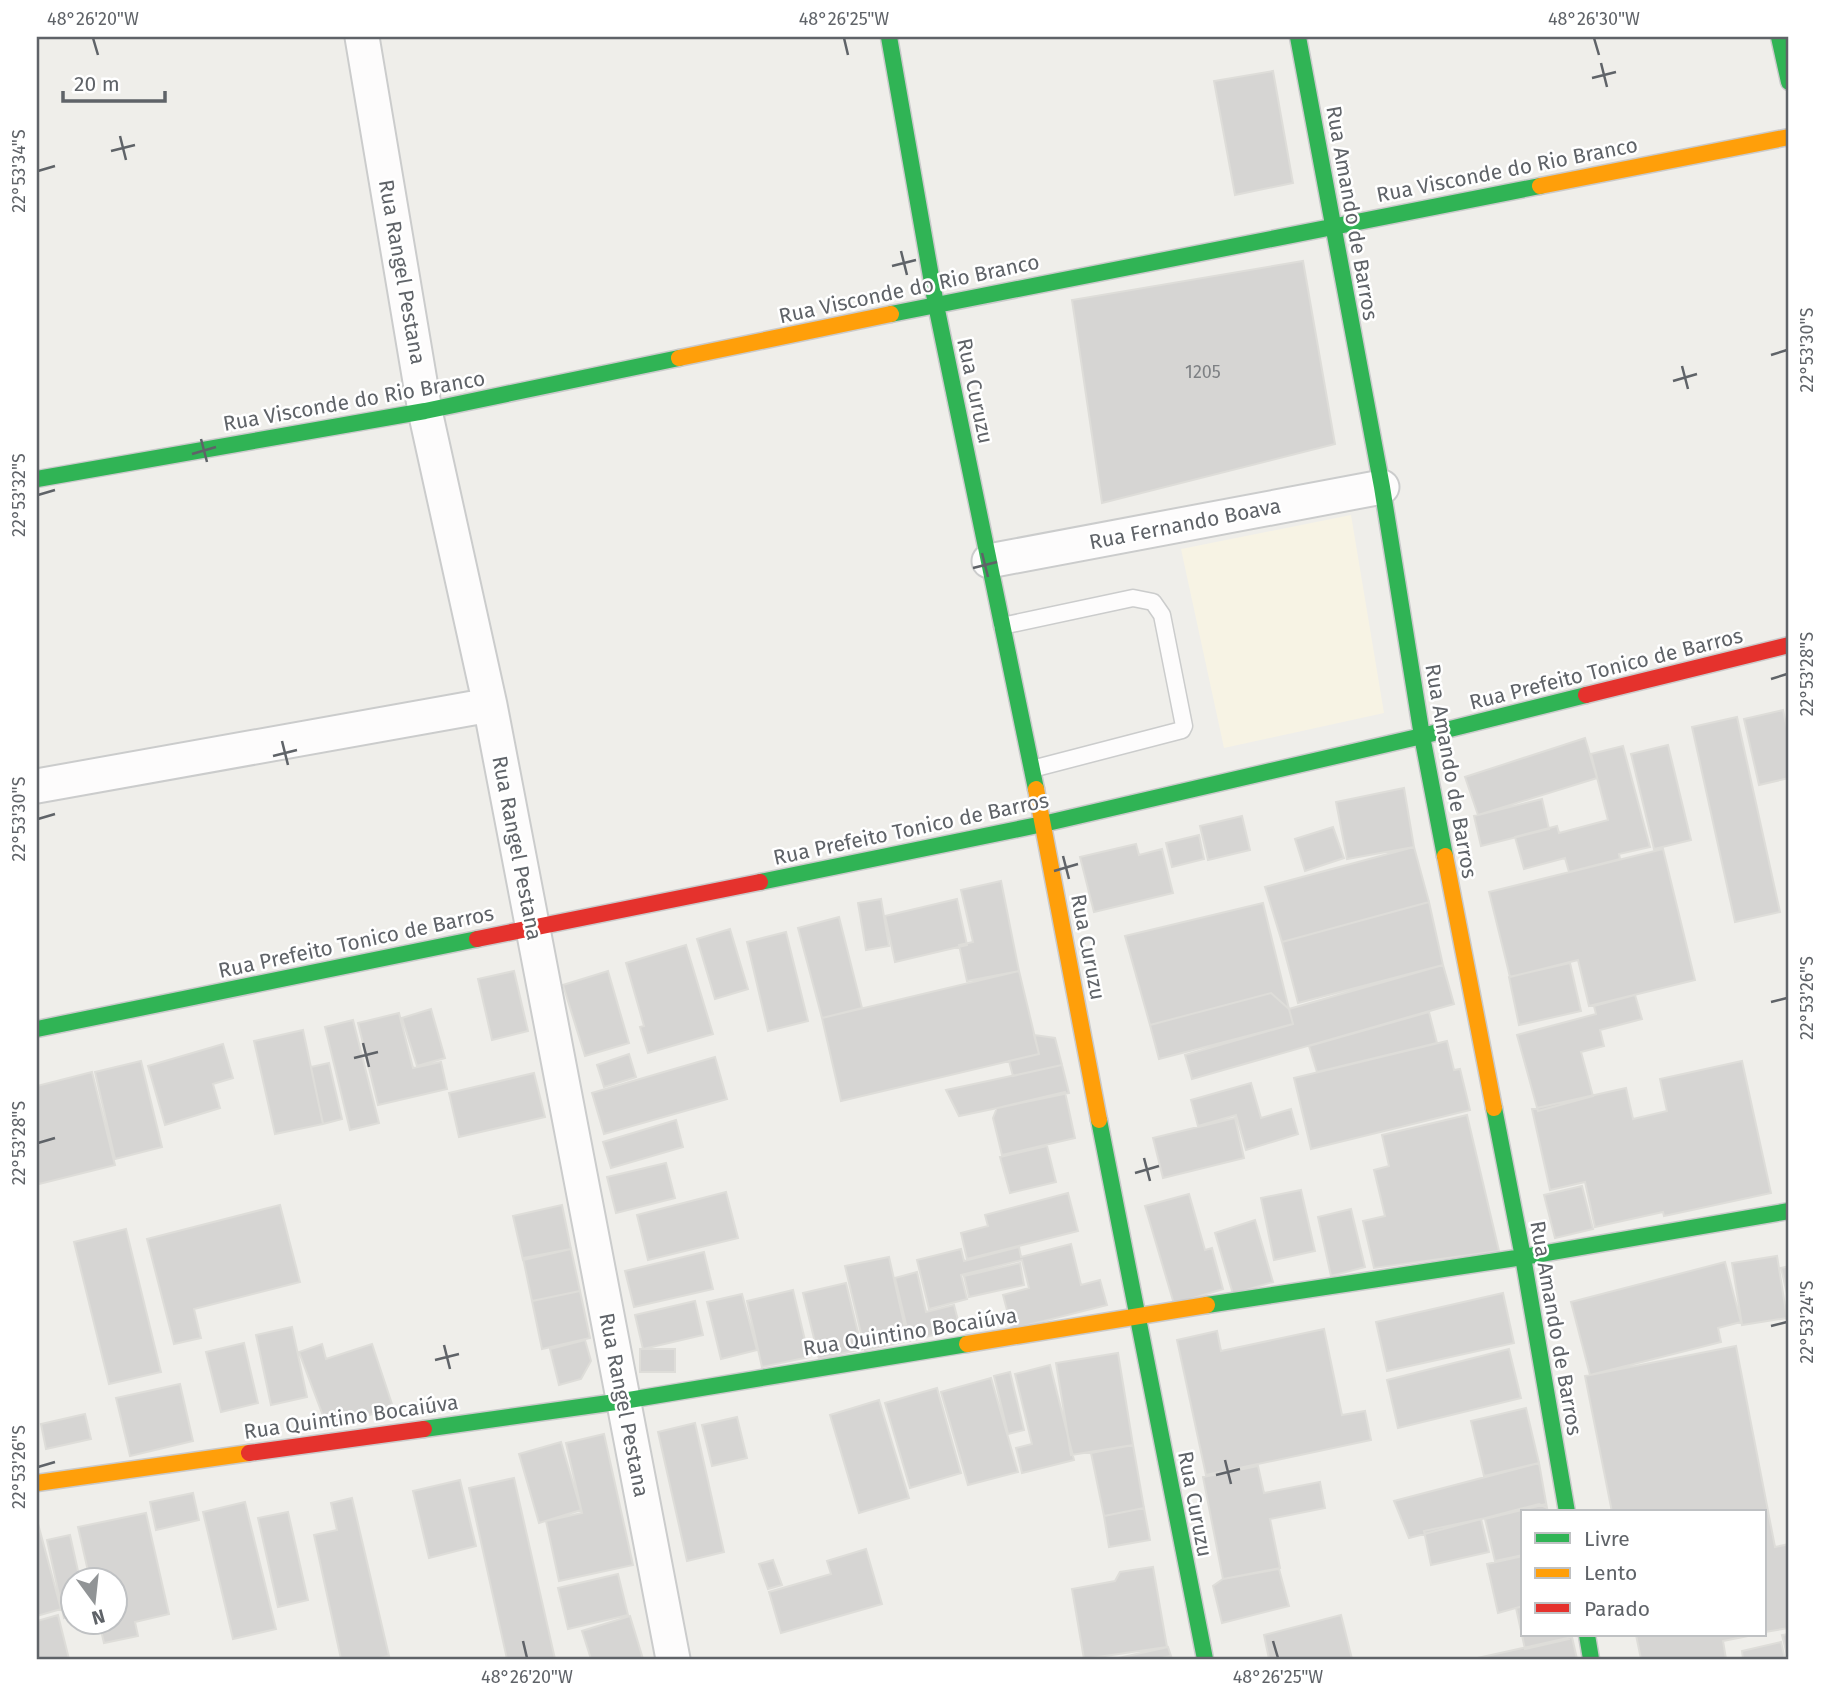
<svg xmlns="http://www.w3.org/2000/svg" width="1826" height="1696" viewBox="0 0 1826 1696" font-family="'Fira Sans',sans-serif">
	<style>
		.commercial { fill: #f7f3e4 }
		.building { fill: #d6d5d3; stroke: #deddd9; stroke-width: 2 }
		.lines { fill: none; stroke-linecap: round; stroke-linejoin: round }
		.lane-casing { stroke: #cbcccc; stroke-width: 19 }
		.street-casing { stroke: #cbcccc; stroke-width: 37 }
		.fast-casing { stroke: #cacacb; stroke-width: 19 }
		.slow-casing { stroke: #cacacb; stroke-width: 19 }
		.jam-casing { stroke: #cacacb; stroke-width: 19 }
		.lane { stroke: #fdfcfc; stroke-width: 16 }
		.street { stroke: #fdfcfc; stroke-width: 33 }
		.fast { stroke: #30b455; stroke-width: 16 }
		.slow { stroke: #ff9f0a; stroke-width: 16 }
		.jam { stroke: #e5322d; stroke-width: 16 }
		.ticks { fill: none; stroke: #5f6368; stroke-width: 2.5 }
		.labels { text-anchor: middle; dominant-baseline: central; stroke-width: 5; stroke-linejoin: round; paint-order: stroke }
		.number-label { font-size: 18px; fill: #7e8184 }
		.street-label { font-size: 21px; fill: #5f6368; stroke: #fff }
		.neatline { fill: none; stroke: #5f6368; stroke-width: 2.5 }
		.ticks-label { font-size: 18px; text-anchor: middle; fill: #5f6368 }
	</style>
	<rect width="100%" height="100%" fill="#efeeea"/>
	<path class="commercial" d="M1351 515 1384 713 1224 748 1181 549Z"/>
	<path class="building" d="M1273 71 1293 183 1235 195 1214 81Z
		M1303 261 1335 444 1102 503 1072 300Z
		M1783 710 1789 737V778L1759 785 1744 719Z
		M1737 717 1780 912 1735 922 1692 727Z
		M1585 738 1597 778 1478 815 1465 777Z
		M1668 745 1691 840 1654 849 1631 754Z
		M1623 746 1650 847 1619 854 1620 859 1569 872 1565 858 1524 869 1515 837 1557 826 1559 833 1608 820 1591 754Z
		M1404 788 1414 847 1347 859 1336 802Z
		M1542 799 1549 829 1481 846 1474 816Z
		M1242 816 1250 850 1208 860 1200 826Z
		M1333 827 1344 858 1305 871 1295 839Z
		M1199 835 1204 859 1172 867 1166 843Z
		M1136 844 1139 855 1162 849 1173 893 1094 912 1080 857Z
		M1414 847 1429 902 1282 942 1265 887Z
		M1663 849 1695 980 1589 1006 1578 960 1510 977 1489 892Z
		M1001 881 1019 971 967 981 959 945 973 942 961 890Z
		M881 899 889 946 866 950 858 903Z
		M957 899 967 945 895 962 885 916Z
		M1429 902 1443 965 1298 1003 1282 942Z
		M1263 903 1289 1009 1271 993 1150 1025 1125 936Z
		M839 917 862 1008 822 1018 798 928Z
		M730 929 748 989 715 999 697 939Z
		M786 932 808 1021 768 1031 747 942Z
		M686 945 713 1034 648 1053 640 1027 644 1026 626 963Z
		M1570 963 1581 1011 1519 1025 1509 977Z
		M1443 965 1454 1004 1192 1079 1185 1055 1293 1024 1289 1009Z
		M514 971 528 1031 492 1040 478 979Z
		M608 971 629 1043 585 1056 563 985Z
		M1019 971 1039 1054 841 1101 822 1018Z
		M1271 993 1289 1009 1293 1024 1159 1059 1150 1025Z
		M1635 995 1642 1019 1600 1030 1604 1046 1581 1052 1593 1096 1538 1111 1517 1035 1596 1014 1594 1006Z
		M431 1009 445 1058 417 1066 402 1018Z
		M1429 1012 1437 1043 1317 1072 1309 1046Z
		M399 1013 413 1068 441 1062 447 1089 378 1105 358 1023Z
		M353 1020 379 1123 350 1130 325 1027Z
		M303 1030 323 1124 275 1134 254 1041Z
		M1034 1035 1055 1038 1062 1065 1013 1076 1009 1061 1039 1054Z
		M1447 1041 1454 1070 1460 1069 1470 1110 1311 1149 1294 1078Z
		M223 1044 233 1078 213 1084 220 1108 165 1125 148 1066Z
		M629 1054 636 1077 604 1087 597 1065Z
		M715 1057 727 1099 604 1134 592 1093Z
		M141 1061 162 1147 115 1159 95 1072Z
		M1742 1061 1771 1193 1664 1216 1663 1212 1595 1227 1585 1182 1550 1190 1532 1109 1626 1088 1633 1119 1667 1111 1660 1079Z
		M329 1063 342 1119 323 1124 311 1067Z
		M1062 1065 1069 1093 959 1116 946 1090Z
		M92 1072 115 1165 39 1184 37 1175V1086Z
		M534 1073 545 1117 459 1137 449 1093Z
		M1251 1083 1261 1118 1291 1109 1298 1134 1246 1150 1236 1115 1198 1126 1191 1100Z
		M1065 1092 1075 1138 1002 1155 993 1118 997 1108Z
		M1467 1115 1499 1251 1374 1268 1363 1221 1385 1216 1374 1170 1389 1166 1382 1135Z
		M1235 1118 1244 1158 1163 1178 1153 1138Z
		M676 1120 683 1147 611 1168 603 1142Z
		M1047 1146 1056 1182 1010 1193 1000 1157Z
		M666 1163 675 1198 616 1213 607 1177Z
		M1582 1186 1593 1229 1555 1238 1544 1195Z
		M1301 1190 1315 1251 1274 1260 1261 1198Z
		M726 1192 738 1238 648 1260 637 1215Z
		M1068 1193 1078 1231 967 1259 961 1233 988 1226 985 1215Z
		M1189 1194 1205 1250 1212 1248 1223 1289 1174 1304 1145 1206Z
		M280 1205 300 1282 194 1309 201 1338 174 1344 147 1239Z
		M562 1205 571 1249 523 1260 513 1216Z
		M1351 1209 1365 1267 1331 1276 1318 1217Z
		M1255 1220 1273 1282 1233 1294 1215 1233Z
		M126 1229 161 1372 109 1384 74 1242Z
		M1071 1244 1081 1285 1100 1280 1107 1305 1012 1329 1003 1295 1029 1288 1022 1260 961 1275 967 1299 929 1309 917 1260 961 1249 964 1261 1019 1247 1021 1257Z
		M571 1249 580 1291 532 1301 523 1258Z
		M704 1252 713 1289 634 1307 625 1271Z
		M1777 1256 1787 1318 1742 1325 1732 1263Z
		M889 1257 908 1341 865 1350 845 1266Z
		M1725 1262 1741 1322 1718 1328 1721 1342 1590 1375 1571 1302Z
		M1020 1263 1024 1285 969 1297 964 1276Z
		M1789 1266V1302L1781 1268Z
		M917 1272 926 1312 954 1305 960 1328 910 1341 895 1278Z
		M846 1283 862 1349 819 1359 803 1293Z
		M793 1290 809 1357 762 1367 747 1301Z
		M580 1291 590 1338 542 1349 532 1301Z
		M1503 1293 1514 1343 1387 1371 1376 1322Z
		M742 1294 757 1350 721 1359 707 1302Z
		M695 1301 703 1335 643 1349 635 1315Z
		M292 1327 307 1397 271 1405 256 1335Z
		M1324 1329 1342 1415 1365 1411 1371 1440 1206 1475 1177 1340 1217 1331 1221 1351Z
		M585 1340 591 1361 581 1379 559 1385 550 1349Z
		M244 1343 258 1403 221 1412 206 1352Z
		M322 1344 326 1359 372 1344 393 1407 328 1429 299 1352Z
		M1736 1346 1775 1547 1789 1544V1628L1765 1632V1512H1612L1585 1376Z
		M640 1349H675V1372H640Z
		M1509 1349 1521 1398 1398 1428 1387 1380Z
		M1118 1353 1133 1445 1071 1455 1056 1363Z
		M1050 1365 1074 1460 1022 1473 1016 1448 1032 1444 1015 1374Z
		M1010 1372 1024 1430 1008 1434 994 1376Z
		M991 1378 1018 1472 968 1485 941 1392Z
		M180 1384 193 1441 130 1456 116 1398Z
		M937 1388 961 1473 910 1488 885 1403Z
		M879 1400 909 1498 859 1513 830 1415Z
		M1526 1408 1539 1463 1484 1476 1471 1421Z
		M85 1414 91 1439 46 1449 41 1424Z
		M737 1417 747 1458 712 1466 702 1425Z
		M695 1423 724 1552 687 1561 658 1432Z
		M604 1434 633 1565 559 1581 546 1521 582 1513 566 1443Z
		M561 1442 581 1510 539 1523 519 1454Z
		M1133 1445 1144 1508 1104 1516 1091 1453Z
		M1539 1463 1547 1508 1539 1504 1409 1538 1394 1501Z
		M1258 1466 1264 1493 1320 1482 1325 1508 1270 1519 1280 1568 1223 1579 1203 1477Z
		M514 1478 555 1659H507L469 1488Z
		M460 1480 476 1546 429 1558 413 1491Z
		M193 1493 199 1520 156 1530 150 1502Z
		M352 1498 389 1656 374 1659H341L314 1535 337 1530 331 1503Z
		M245 1502 276 1629 233 1639 203 1512Z
		M1546 1504 1548 1512H1523V1555L1495 1561 1485 1519Z
		M1144 1508 1150 1540 1109 1547 1104 1516Z
		M288 1512 308 1600 278 1607 258 1518Z
		M146 1513 169 1614 135 1622 138 1636 104 1643 99 1622H116V1580H90L78 1527Z
		M1481 1519 1489 1552 1431 1565 1424 1531Z
		M37 1520 61 1609 37 1616Z
		M70 1535 80 1580H74V1616L64 1618 47 1540Z
		M866 1549 882 1604 781 1633 769 1592 831 1574 827 1561Z
		M1523 1556V1606L1498 1613 1487 1564Z
		M773 1560 782 1585 768 1589 759 1564Z
		M1153 1567 1167 1647 1084 1659 1072 1589 1115 1581 1120 1572Z
		M1279 1569 1289 1606 1222 1623 1213 1586 1223 1579Z
		M618 1574 628 1615 568 1629 558 1588Z
		M1523 1606V1635H1568L1569 1639 1525 1649 1516 1608Z
		M58 1615 69 1659H37V1621Z
		M1341 1615 1352 1659H1269L1264 1635Z
		M630 1616 643 1659H591L582 1631Z
		M1789 1634V1659H1788L1782 1635Z
		M1636 1635H1753L1723 1641 1726 1659H1641Z
		M1572 1637 1577 1659H1473Z
		M1781 1642 1785 1659H1743L1742 1651Z
		M1168 1647 1171 1656 1156 1659H1114Z"/>
	<g class="lines">
		<g class="lane-casing">
			<path id="lane" d="M1002 626 1133 598 1153 602 1162 615 1184 726 1182 730 1032 769"/>
		</g>
		<g class="street-casing">
			<path id="street" d="M362 37 425 411 490 705 673 1659
				M989 561 1382 487
				M37 786 490 705"/>
		</g>
		<g class="fast-casing">
			<path id="fast" d="M889 37 936 305 1036 789
				M1298 37 1382 487 1422 736 1445 856
				M1779 37 1789 82
				M891 314 1540 186
				M37 479 425 411 679 358
				M760 882 1043 824 1422 736 1586 695
				M37 1029 477 939
				M1494 1108 1523 1257 1567 1512
				M1099 1120 1205 1659
				M1207 1305 1523 1257 1789 1211
				M424 1429 623 1401 967 1344
				M1587 1635 1591 1659"/>
		</g>
		<g class="slow-casing">
			<path id="slow" d="M1540 186 1789 137
				M679 358 891 314
				M1036 789 1099 1120
				M1445 856 1494 1108
				M967 1344 1207 1305
				M37 1483 249 1453"/>
		</g>
		<g class="jam-casing">
			<path id="jam" d="M1586 695 1789 645
				M477 939 760 882
				M249 1453 424 1429"/>
		</g>
		<use href="#lane" class="lane"/>
		<use href="#street" class="street"/>
		<use href="#fast" class="fast"/>
		<use href="#slow" class="slow"/>
		<use href="#jam" class="jam"/>
	</g>
	<path class="ticks" d="M93 38 98 55M844 38 848 55M1594 38 1599 55M1601 63 1607 87M1592 78 1616 72M120 136 126 160M111 151 135 145M38 171 55 166M901 251 907 275M892 266 916 260M1771 355 1787 350M1682 366 1688 389M1673 381 1697 374M201 439 207 462M192 454 216 447M38 495 55 490M982 553 988 577M973 568 997 562M1771 679 1787 674M282 741 288 765M273 756 297 750M38 819 55 814M1063 856 1069 879M1054 871 1078 864M1771 1002 1787 998M363 1043 369 1067M354 1058 378 1052M38 1143 55 1138M1144 1158 1150 1181M1135 1173 1159 1166M1771 1326 1787 1322M444 1345 450 1369M435 1360 459 1354M1225 1460 1231 1484M38 1467 55 1462M1216 1475 1240 1469M523 1641 527 1658M1273 1641 1278 1658"/>
	<g class="labels">
		<g class="number-label">
			<text x="1203" y="372">1205</text>
		</g>
		<g class="street-label">
			<text transform="translate(1507 170) rotate(-11)">Rua Visconde do Rio Branco</text>
			<text transform="translate(1352 213) rotate(80)">Rua Amando de Barros</text>
			<text transform="translate(402 272) rotate(80)">Rua Rangel Pestana</text>
			<text transform="translate(909 289) rotate(-12)">Rua Visconde do Rio Branco</text>
			<text transform="translate(975 391) rotate(78)">Rua Curuzu</text>
			<text transform="translate(354 401) rotate(-10)">Rua Visconde do Rio Branco</text>
			<text transform="translate(1185 524) rotate(-11)">Rua Fernando Boava</text>
			<text transform="translate(1606 669) rotate(-14)">Rua Prefeito Tonico de Barros</text>
			<text transform="translate(1451 771) rotate(80)">Rua Amando de Barros</text>
			<text transform="translate(911 829) rotate(-12)">Rua Prefeito Tonico de Barros</text>
			<text transform="translate(517 848) rotate(79)">Rua Rangel Pestana</text>
			<text transform="translate(356 942) rotate(-12)">Rua Prefeito Tonico de Barros</text>
			<text transform="translate(1088 947) rotate(79)">Rua Curuzu</text>
			<text transform="translate(1556 1328) rotate(80)">Rua Amando de Barros</text>
			<text transform="translate(910 1332) rotate(-9)">Rua Quintino Bocaiúva</text>
			<text transform="translate(624 1405) rotate(79)">Rua Rangel Pestana</text>
			<text transform="translate(351 1417) rotate(-8)">Rua Quintino Bocaiúva</text>
			<text transform="translate(1195 1504) rotate(79)">Rua Curuzu</text>
		</g>
	</g>
	<rect width="1826" height="1696" fill="none" stroke="#ffffff" stroke-width="77"/>
	<rect x="1521" y="1510" width="245" height="126" fill="#ffffff" stroke="#bfc1c3" stroke-width="2"/>
	<rect x="1535" y="1533" width="35" height="10" fill="#30b455" stroke="#bfc1c3" stroke-width="2"/>
	<text x="1584" y="1546" font-size="21" fill="#5f6368">Livre</text>
	<rect x="1535" y="1568" width="35" height="10" fill="#ff9f0a" stroke="#bfc1c3" stroke-width="2"/>
	<text x="1584" y="1580" font-size="21" fill="#5f6368">Lento</text>
	<rect x="1535" y="1603" width="35" height="10" fill="#e5322d" stroke="#bfc1c3" stroke-width="2"/>
	<text x="1584" y="1616" font-size="21" fill="#5f6368">Parado</text>
	<g transform="translate(94 1601) rotate(165)"><circle r="33" fill="#ffffff" stroke="#bfc1c3" stroke-width="2"/>
	<path d="M0-5L12 26L0 18L-12 26Z" fill="#919496"/>
	<text y="-10" font-size="19" font-weight="bold" text-anchor="middle" fill="#5f6368">N</text>
	</g>
	<path d="M63 91v10h102v-10" fill="none" stroke="#5f6368" stroke-width="3.5"/>
	<text x="74" y="91" font-size="21" fill="#5f6368" stroke="#ffffff" stroke-width="5" paint-order="stroke">20 m</text>
	<rect x="38" y="38" width="1749" height="1620" class="neatline"/>
	<g class="ticks-label">
		<text x="93" y="25">48°26'20"W</text>
		<text x="844" y="25">48°26'25"W</text>
		<text x="1594" y="25">48°26'30"W</text>
		<text transform="translate(19 171) rotate(-90)" y="6">22°53'34"S</text>
		<text transform="translate(1807 350) rotate(-90)" y="6">22°53'30"S</text>
		<text transform="translate(19 495) rotate(-90)" y="6">22°53'32"S</text>
		<text transform="translate(1807 674) rotate(-90)" y="6">22°53'28"S</text>
		<text transform="translate(19 819) rotate(-90)" y="6">22°53'30"S</text>
		<text transform="translate(1807 998) rotate(-90)" y="6">22°53'26"S</text>
		<text transform="translate(19 1143) rotate(-90)" y="6">22°53'28"S</text>
		<text transform="translate(1807 1322) rotate(-90)" y="6">22°53'24"S</text>
		<text transform="translate(19 1467) rotate(-90)" y="6">22°53'26"S</text>
		<text x="527" y="1683">48°26'20"W</text>
		<text x="1278" y="1683">48°26'25"W</text>
	</g>
</svg>
